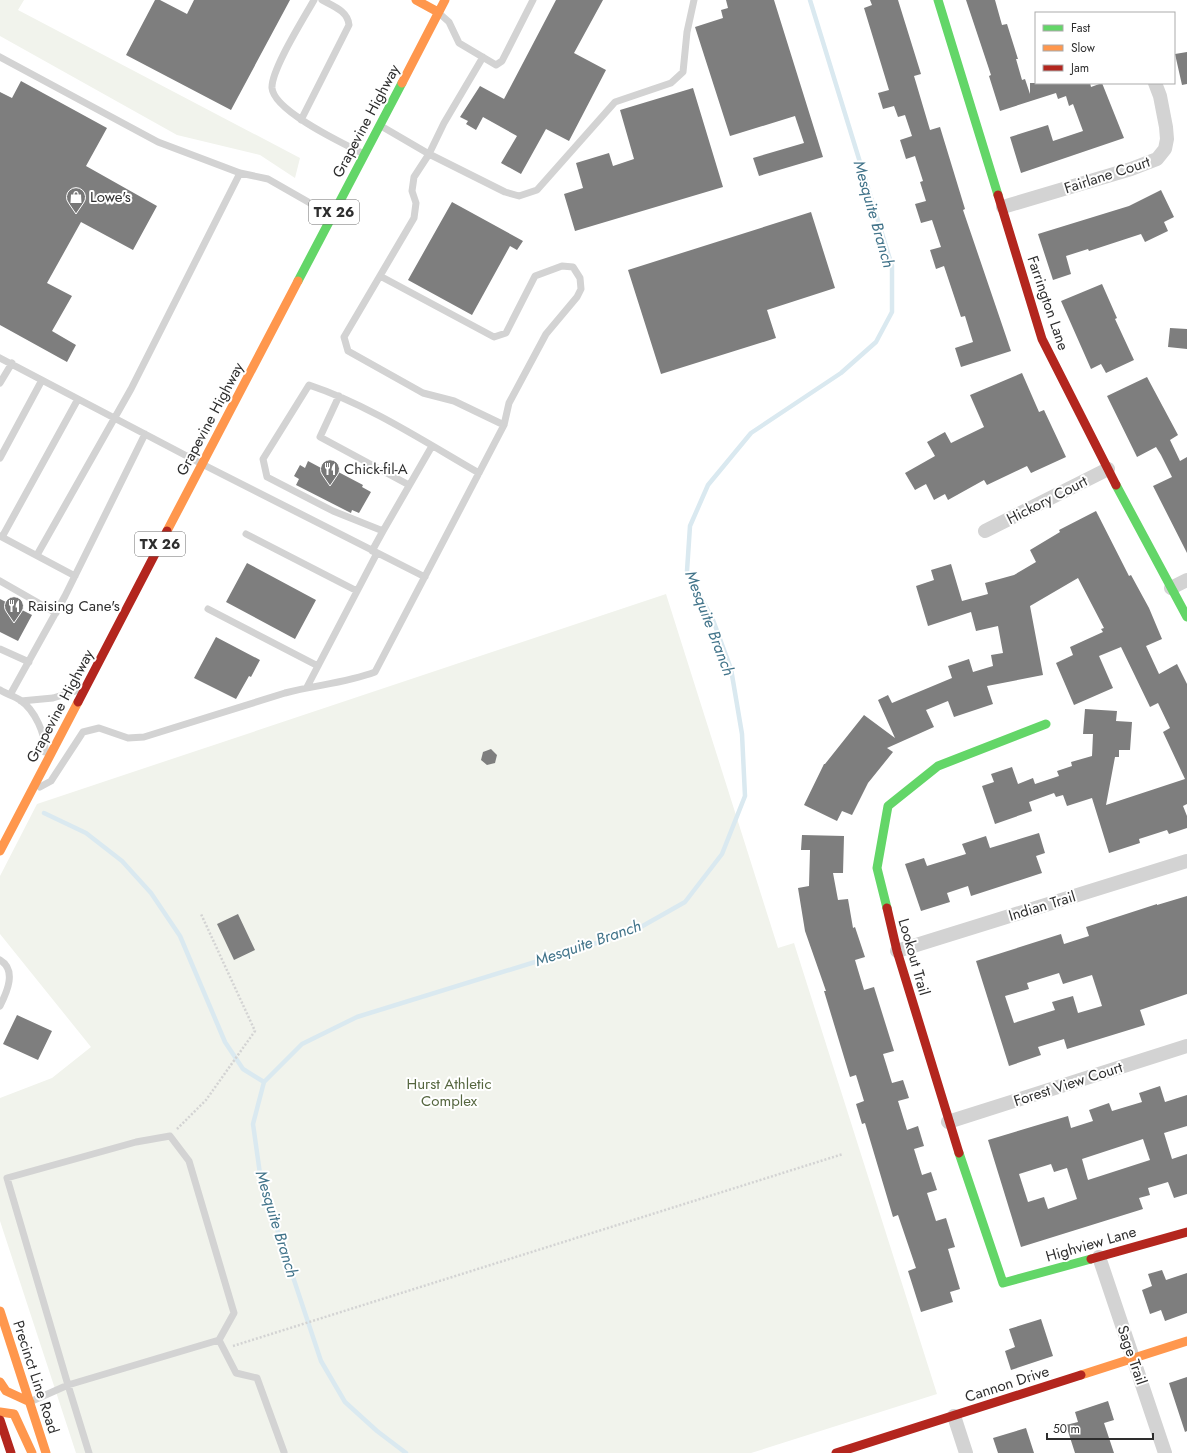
<svg xmlns="http://www.w3.org/2000/svg" width="1187" height="1453" viewBox="0 0 1187 1453" font-family="Jost,sans-serif">
	<style>
		.green { fill: #f1f3ec }
		.lines { fill: none; stroke-linecap: round; stroke-linejoin: round }
		.stream { stroke: #dae9f0; stroke-width: 4.5 }
		.building { fill: #7e7e7e; fill-rule: evenodd }
		.path { stroke: #d3d3d3; stroke-width: 2.5; stroke-dasharray: 2 2; stroke-linecap: butt }
		.lane { stroke: #d3d3d3; stroke-width: 7 }
		.street { stroke: #d3d3d3; stroke-width: 14 }
		.fast { stroke: #63d668; stroke-width: 9 }
		.slow { stroke: #ff974d; stroke-width: 9 }
		.jam { stroke: #b3261e; stroke-width: 9 }
		.labels { text-anchor: middle; dominant-baseline: central; stroke-width: 4; stroke-linejoin: round; paint-order: stroke }
		.shield { fill: #fff; stroke: #6d6d6d; stroke-width: 1 }
		.shield-label { font-size: 14px; font-weight: bold; fill: #2e2e2e }
		.street-label { font-size: 15px; fill: #2e2e2e; stroke: #fff }
		.poi-label { font-size: 15px; fill: #2e2e2e; stroke: #fff; text-anchor: start }
		.park-label { font-size: 15px; fill: #55663f; stroke: #fff }
		.water-label { font-size: 16px; font-style: italic; fill: #42748a; stroke: #fff }
	</style>
	<rect width="100%" height="100%" fill="#fff"/>
	<path class="green" d="M0 0H24L18 10 300 158 295 178 260 155 177 135 0 36Z
		M666 594 778 948 794 943 937 1394 751 1453H76L0 1221V1098L52 1078 91 1047 0 934V876L37 804Z"/>
	<g class="lines">
		<path class="stream" d="M44 813 86 833 122 861 151 893 180 936 225 1042 243 1069 264 1082
			M406 1453 377 1431 345 1402 321 1361 261 1181 253 1124 264 1082 302 1044 357 1017 632 932 685 902 722 854 745 796 742 734 731 669 713 620 687 571 690 526 708 485 751 433 841 373 876 342 892 312V266L810 0"/>
	</g>
	<path class="building" d="M155 0H160L187 14 194 0H290L231 110 126 55Z
		M556 0H603L574 53 606 70 569 141 546 129 521 174 501 163 517 136 483 117 476 130 466 124 468 121 460 117 480 86 504 99Z
		M726 0H774L823 157 759 176 753 158 804 143 795 116 730 136 695 27 723 18 721 10 728 8Z
		M870 0H898L921 74 914 76 930 130 940 127 965 209 963 210 1011 351 961 367 955 348 973 342 965 316 961 317 944 266 936 269 930 250 941 247 932 220 921 223 915 204 926 201 920 182 923 181 915 156 906 159 900 140 912 136 905 115 898 117 894 106 883 109 878 93 889 90 864 8 872 5Z
		M966 0H995L1002 25 1007 24 1018 59H1016L1022 80 1025 79 1030 94V83H1090L1091 87 1102 83 1124 138 1021 173 1010 137 1048 125 1053 141 1083 131 1073 104 1069 106 1066 96 1058 99 1056 93 1000 111 989 76 991 75Z
		M1187 52V84L1182 85 1175 54Z
		M21 81 107 128 86 166 157 206 133 250 81 222 47 283 72 296 52 331 76 345 67 362 0 325V92L12 98Z
		M693 88 723 187 575 231 564 194 583 188 576 163 609 153 613 166 634 159 620 110Z
		M1161 190 1174 217 1164 222 1168 231 1145 242 1141 234 1089 251 1088 249 1066 256 1071 274 1053 280 1038 234 1129 206Z
		M452 202 523 241 517 250 510 246 472 315 408 280Z
		M811 212 835 288 767 310 776 338 661 374 628 270Z
		M1102 284 1117 318 1115 319 1134 360 1106 373 1101 364 1091 369 1061 301Z
		M1170 328 1187 329V349L1168 347Z
		M1022 373 1039 412 1044 410 1066 457 1031 473 1027 466 987 485 984 480 948 500 945 494 934 500 926 484 915 490 905 473 935 456 927 442 945 432 951 443 984 427 970 395Z
		M1147 377 1178 435 1170 440 1180 461 1187 457V553L1153 486 1172 477 1161 455 1156 447 1137 457 1107 396Z
		M308 461 323 469 325 465 363 485 362 487 371 492 359 513 352 510 351 513 345 510 296 485 299 479 294 476 300 465 305 468Z
		M1096 511 1129 576 1131 575 1149 608 1162 639 1146 646 1159 674 1177 664 1187 684V804L1183 806 1187 816V828L1169 834 1167 830 1139 839 1140 843 1109 853 1092 798 1067 806 1063 795 1056 797 1054 793 1029 802 1032 811 995 824 982 786 994 782 991 774 1012 767 1018 784 1033 778 1035 784 1059 776 1057 771 1072 766 1071 762 1092 756 1093 734H1083L1085 709 1117 711 1116 721 1132 722 1130 750H1119V757H1115L1106 805 1185 779 1163 732 1170 728 1158 703 1150 707 1121 647 1099 656 1113 688 1074 705 1056 663 1073 655 1070 647 1103 632 1101 629 1104 628 1078 578 1030 606 1043 675 987 686 993 704 954 717 948 701 926 710 934 727 887 748 893 752 868 783 852 815 842 811 837 821 804 805 824 764H825L864 715 895 738 878 700 888 695 892 703 952 678 948 666 969 659 973 672 993 666 991 655 1003 653 998 626 976 631 971 612 928 626 916 586 934 580 931 570 951 564 962 601 988 594 985 583 1014 575 1036 562 1030 550 1060 532 1059 530Z
		M247 563 316 600 295 639 226 602Z
		M0 599 32 615 18 641 0 632Z
		M216 637 260 660 251 677 249 676 236 699 194 678Z
		M491 749 497 755 495 763 487 765 481 760 483 752Z
		M1039 833 1045 853 1036 856 1042 873 971 896 968 886 947 893 950 902 921 911 905 864 924 858 927 866 966 854 962 844 986 836 990 848Z
		M802 835 844 836 843 873H833L838 900 848 899 853 928 855 927 865 957 855 960 864 990 874 987 894 1051 883 1054 892 1083 903 1080 909 1098 898 1101 907 1130 918 1126 924 1146 914 1149 922 1175 931 1172 937 1190 927 1193 936 1221 946 1218 955 1247 948 1249 960 1289 950 1292 953 1302 921 1312 908 1271 916 1268 898 1215 893 1217 865 1123 862 1124 856 1104 864 1101 856 1075 850 1077 824 991H826L805 931 798 888 809 886 810 850H801Z
		M1187 896V994L1140 1010 1145 1025 1067 1049 1064 1039 1038 1047 1041 1055 1009 1066 976 961 1061 934 1064 944 1089 936 1086 927 1157 904V905ZM1059 973 1063 984 1092 975 1102 1006 1078 1013 1073 996 1052 1002 1055 1010 1014 1023 1005 996 1029 989 1027 983Z
		M238 914 255 950 234 960 217 924Z
		M17 1015 52 1031 38 1060 3 1044Z
		M1160 1086 1165 1102 1187 1095V1126L1164 1133 1172 1159 1187 1154V1194L1174 1198 1168 1182 1148 1188 1150 1195 1139 1198 1143 1209 1021 1247 988 1140 1068 1116 1071 1128 1093 1121 1089 1110 1109 1103 1112 1111 1142 1102 1139 1093ZM1143 1139 1150 1160 1088 1180 1082 1159ZM1051 1164 1054 1172 1067 1168 1077 1199 1048 1209 1044 1197 1028 1202 1019 1174Z
		M1162 1270 1166 1280 1187 1273V1313L1165 1321 1161 1310 1150 1314 1142 1290 1152 1286 1148 1274Z
		M1041 1319 1053 1356 1011 1370 1005 1351 1015 1347 1009 1329Z
		M1187 1377V1431L1185 1432 1169 1383Z
		M1108 1401 1114 1420 1104 1423 1114 1453H1075L1066 1425 1078 1422 1075 1412Z
		M1026 1428 1034 1453H998L993 1438Z"/>
	<g class="lines">
		<path class="path" d="M177 1129 206 1100 255 1031 201 914
			M233 1346 843 1154"/>
		<path class="lane" d="M314 0C304 18 271 70 272 88 274 111 342 143 362 153
			M440 14 449 22 459 43 496 65 502 61 533 0
			M0 57 158 142 240 173 268 179 331 215
			M483 57 444 123 429 154 505 192 519 196 537 190 615 102 671 83 683 72 687 32 694 0
			M301 120 349 25C348 11 333 6 322 0
			M380 276 494 337 506 333 535 276 562 266 573 267 580 278 581 289 577 297 546 334 509 403 504 425
			M0 358 202 464 425 577
			M0 383 12 363
			M339 396 320 437 409 485
			M0 458 42 380
			M383 531 432 446
			M246 534 357 591
			M0 536 75 576
			M2 537 78 399
			M372 551 383 531 333 511 267 477 263 459 309 385C369 405 425 442 479 473
			M37 555 131 389 240 173
			M0 581 56 613
			M208 609 318 666
			M0 649 29 662
			M307 687 377 553
			M0 690C6 694 14 696 20 700 35 710 46 735 45 752
			M10 695 65 596 145 434
			M21 701 53 698 79 690
			M40 787 51 781 83 732 99 728 128 738 144 737 285 693C315 685 346 683 375 672L504 425 454 401 423 393 348 351 344 337 414 218 416 203 412 191 414 177 429 154 381 126
			M0 960C17 970 7 992 0 1006
			M219 1340 68 1385 7 1178 136 1142 170 1136 189 1161 234 1313 219 1340 236 1373 257 1378 284 1452
			M32 1401 68 1385 89 1453"/>
		<path class="street" d="M1003 207 1131 169 1157 159 1165 149 1167 139 1166 127 1160 96 1155 83
			M985 531 1108 469
			M1171 588 1187 580
			M897 951 1187 861
			M948 1122 1187 1046
			M1099 1257 1165 1453
			M954 1416 966 1453"/>
		<path class="fast" d="M938 0 998 195
			M298 281 402 83
			M1116 485 1187 617
			M887 908 877 868 888 806 938 766 1046 724
			M959 1153 1003 1283 1091 1259"/>
		<path class="slow" d="M416 0 438 12
			M402 83 445 0
			M167 531 298 281
			M0 851 78 702
			M0 1311 46 1453
			M1081 1375 1187 1341
			M0 1382 6 1391 30 1402
			M0 1412 14 1414 32 1453"/>
		<path class="jam" d="M998 195 1042 339 1116 485
			M78 702 167 531
			M887 908 897 951 959 1153
			M1091 1259 1187 1232
			M0 1420 11 1453
			M836 1453 1081 1375"/>
	</g>
	<defs>
		<g id="shop-pin" transform="scale(1)"><path d="M0 17L-7.5 6A9.5 9.5 0 1 1 7.5 6Z" fill="#777" stroke="#fff"/><path d="M-5-2.5h2.3a2.7 3.5 0 0 1 5.4 0H5L5.5 6h-11ZM-1.5-2.5h3a1.5 2.3 0 0 0-3 0Z" fill="#fff"/></g>
		<g id="restaurant-pin" transform="scale(1)"><path d="M0 17L-7.5 6A9.5 9.5 0 1 1 7.5 6Z" fill="#777" stroke="#fff"/><path d="M-5-6h1v4h1v-4h1v4h1v-4h1v5L-1.5 .5V6h-2V.5L-5-1ZM5-6V6H3V1.5H1.5Q1.5-4 5-6Z" fill="#fff"/></g>
	</defs>
	<g fill-rule="evenodd">
		<use href="#shop-pin" x="76" y="197"/>
		<use href="#restaurant-pin" x="330" y="469"/>
		<use href="#restaurant-pin" x="14" y="606"/>
	</g>
	<g class="labels">
		<g class="shield">
			<rect x="309" y="200" width="50" height="24" rx="3"/>
			<rect x="135" y="532" width="50" height="24" rx="3"/>
		</g>
		<g class="shield-label">
			<text x="334" y="212">TX 26</text>
			<text x="160" y="544">TX 26</text>
		</g>
		<g class="street-label">
			<text transform="translate(366 121) rotate(-62)">Grapevine Highway</text>
			<text transform="translate(1107 175) rotate(-18)">Fairlane Court</text>
			<text transform="translate(1048 303) rotate(71)">Farrington Lane</text>
			<text transform="translate(210 419) rotate(-62)">Grapevine Highway</text>
			<text transform="translate(1047 500) rotate(-27)">Hickory Court</text>
			<text transform="translate(60 706) rotate(-62)">Grapevine Highway</text>
			<text transform="translate(1042 906) rotate(-17)">Indian Trail</text>
			<text transform="translate(914 957) rotate(74)">Lookout Trail</text>
			<text transform="translate(1068 1084) rotate(-18)">Forest View Court</text>
			<text transform="translate(1091 1244) rotate(-16)">Highview Lane</text>
			<text transform="translate(1132 1355) rotate(71)">Sage Trail</text>
			<text transform="translate(36 1377) rotate(72)">Precinct Line Road</text>
			<text transform="translate(1007 1384) rotate(-18)">Cannon Drive</text>
		</g>
		<g class="poi-label">
			<text x="90" y="197">Lowe's</text>
			<text x="344" y="469">Chick-fil-A</text>
			<text x="28" y="606">Raising Cane's</text>
		</g>
		<g class="park-label">
			<text x="449" y="1084">Hurst Athletic<tspan x="449" dy="17">Complex</tspan></text>
		</g>
		<g class="water-label">
			<text transform="translate(874 214) rotate(74)">Mesquite Branch</text>
			<text transform="translate(710 623) rotate(69)">Mesquite Branch</text>
			<text transform="translate(588 943) rotate(-19)">Mesquite Branch</text>
			<text transform="translate(277 1224) rotate(73)">Mesquite Branch</text>
		</g>
	</g>
	<rect x="1035" y="12" width="140" height="72" fill="#ffffff" stroke="#ababab"/>
	<rect x="1043" y="25" width="20" height="6" fill="#63d668" stroke="#ababab"/>
	<text x="1071" y="32" font-size="12" fill="#2e2e2e">Fast</text>
	<rect x="1043" y="45" width="20" height="6" fill="#ff974d" stroke="#ababab"/>
	<text x="1071" y="52" font-size="12" fill="#2e2e2e">Slow</text>
	<rect x="1043" y="65" width="20" height="6" fill="#b3261e" stroke="#ababab"/>
	<text x="1071" y="72" font-size="12" fill="#2e2e2e">Jam</text>
	<path d="M1047 1433v6h106v-6" fill="none" stroke="#2e2e2e" stroke-width="2"/>
	<text x="1053" y="1433" font-size="12" fill="#2e2e2e" stroke="#ffffff" stroke-width="3" paint-order="stroke">50 m</text>
</svg>
